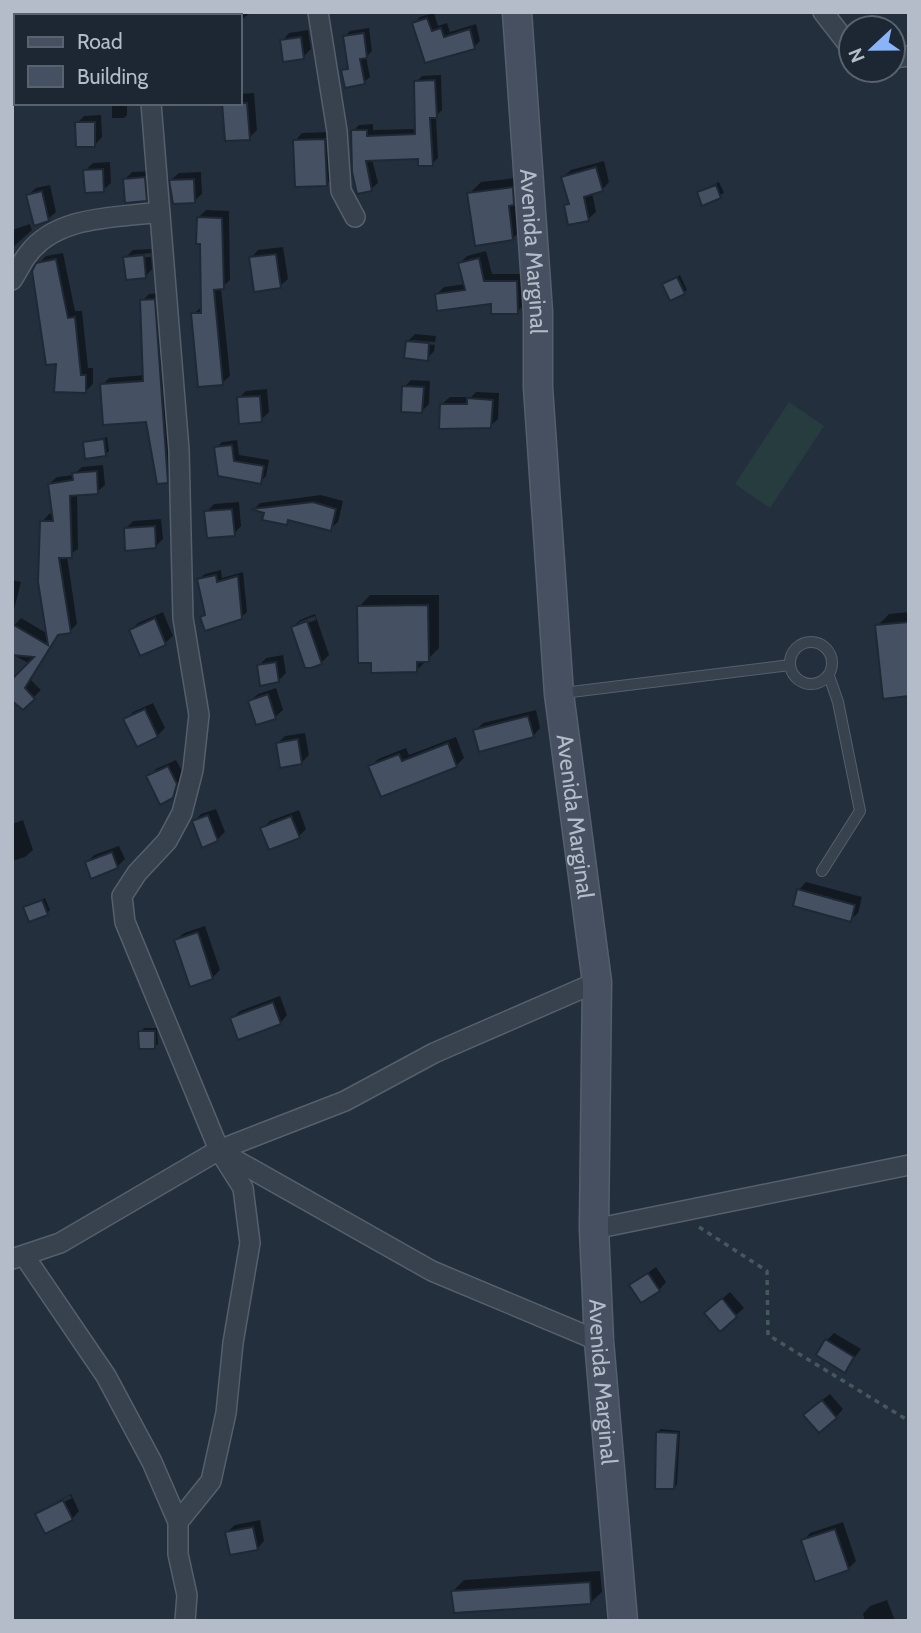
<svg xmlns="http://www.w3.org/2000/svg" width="921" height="1633" viewBox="0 0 921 1633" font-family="Cabin,sans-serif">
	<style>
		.green { fill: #263c3f }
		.shadow { fill: #0007; fill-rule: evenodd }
		.building { fill: #455162; stroke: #1f2835; stroke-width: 2 }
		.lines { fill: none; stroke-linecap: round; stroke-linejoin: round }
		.lane-casing { stroke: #565f6c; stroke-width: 12 }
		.street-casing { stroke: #565f6c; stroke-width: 22 }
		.secondary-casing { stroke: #565f6c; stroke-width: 31 }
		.path { stroke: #44595c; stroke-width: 3.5; stroke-dasharray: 5 5; stroke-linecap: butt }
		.lane { stroke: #38414e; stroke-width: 10 }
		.street { stroke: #38414e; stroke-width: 19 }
		.secondary { stroke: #465061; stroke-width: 28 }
		.labels { text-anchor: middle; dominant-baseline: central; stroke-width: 6; stroke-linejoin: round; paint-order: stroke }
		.street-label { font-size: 23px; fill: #b4bcc9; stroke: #1d2633 }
	</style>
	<rect width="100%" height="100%" fill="#242f3e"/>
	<path class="green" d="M789 402 824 426 770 508 735 484Z"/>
	<path class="shadow" d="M227 12H250V13L240 21V16H227Z
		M434 13 438 26 447 23 450 32 476 24 480 41 474 47 426 61 414 23 420 17Z
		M369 28 372 51 366 57 370 77 364 82 343 71 349 65 345 36 350 31Z
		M308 30 311 49 303 57 282 41 289 33Z
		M441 75 442 110 436 116 438 158 432 164 419 158 372 159 378 183 371 189 353 131 359 125 373 124V130L417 129 416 82 422 76Z
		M254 93 257 130 249 138 240 94Z
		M112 103H127V115L124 118H112Z
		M101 115 102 137 95 145 77 123 84 116Z
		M332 132 334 176 327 184 295 141 302 133Z
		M604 161 609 182 602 190 592 193 596 212 588 219 566 205 570 201 563 177 571 170Z
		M110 162 111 183 103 190 85 171 93 163Z
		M152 171 153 192 146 199 125 179 132 172Z
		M201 172 202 194 194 201 171 180 179 173Z
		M524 177V227L513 238 469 194 481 182Z
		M719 182 724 193 703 203 699 193Z
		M50 185 56 212 48 219 28 195 36 188Z
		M206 210 229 211 230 280 221 288 230 376 222 383 193 314 203 306 202 242 198 218Z
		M30 224 32 230 12 248V230Z
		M283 247 288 279 280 286 251 258 258 250Z
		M151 249V253L131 255V258L151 257 152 269 145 277 125 258 133 250Z
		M486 251 492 274H524V305L517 312 493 302 436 295 444 287 465 284 460 263 467 256Z
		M63 253 75 311H82L88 368H93V384L85 392 57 362 38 264 46 256Z
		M680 275 687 290 683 293 664 284Z
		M161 293 174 474 167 482 147 420 102 385 109 378 145 375 142 301 149 294Z
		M415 334 436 336 435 342 412 340V343L435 345 434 351 427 359 407 342Z
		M411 380 430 381 429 404 422 411 404 387Z
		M267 389 269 412 261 420 239 398 246 391Z
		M476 392 499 393 498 419 490 426 442 404 450 397H471Z
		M107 437 109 451 105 454 85 442Z
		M237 440 239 455 269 460 266 476 260 482 216 448 222 442Z
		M103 465 105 485 97 492 77 493 78 549 67 556 77 624 70 631 60 632 31 680 41 690 23 708 12 697 30 664 12 654 14 626 21 618 48 634 42 522 49 514H54L49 484 57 477 73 475 82 467Z
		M321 495 343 501 338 522 330 529 291 519 287 523 254 509 260 503Z
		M239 502 241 526 234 534 206 512 214 504Z
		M161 519 163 539 155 547 125 529 133 521Z
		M221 570 222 578 243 572 247 612 241 617H202L206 614 199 579 205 574Z
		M12 580 21 582 12 617Z
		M370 595H439V648L417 670 359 607Z
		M163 612 173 636 165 643 141 654 131 630 138 623Z
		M909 612V695L877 626 889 614Z
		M315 614 329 655 321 663 293 627 300 620ZM315 616 316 620 299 626V622Z
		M283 655 286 673 278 681 259 666 266 658Z
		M276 688 283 710 275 717 250 701 258 694Z
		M153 703 165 728 157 736 137 745 125 720 133 712Z
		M536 710 540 728 533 736 475 731 483 723Z
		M305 733 309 755 302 762 277 744 285 736Z
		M456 737 464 758 456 766 370 767 378 759 406 748 409 755Z
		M176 760 184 775 180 789 172 797 149 777 156 769Z
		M216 809 225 832 217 840 194 822 201 814Z
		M299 810 306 829 299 836 262 829 270 821Z
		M23 820 33 850 25 857 12 861V824Z
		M119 846 125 859 117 867 87 863 94 855Z
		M806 882 862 897 858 913 850 920 799 890Z
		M45 898 50 910 47 913 25 908Z
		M205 926 220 970 213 977 191 985 176 940 184 933Z
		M280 996 287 1015 280 1023 232 1018 240 1011Z
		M144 1028H157L158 1044 154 1047 140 1032Z
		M656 1267 666 1282 659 1290 631 1285Z
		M730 1292 744 1308 720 1329 714 1306Z
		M834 1333 861 1349 845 1370 827 1340Z
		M830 1394 843 1409 836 1417 813 1407Z
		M661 1429 680 1431 677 1484 674 1488 657 1432Z
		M71 1494 79 1511 72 1519 38 1514 44 1508V1512L72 1498 70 1495 44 1508Z
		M260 1520 264 1541 257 1549 227 1532 235 1525Z
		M843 1522 856 1561 848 1569 803 1541 810 1533Z
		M600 1571 602 1592 590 1603 453 1591 464 1580Z
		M887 1600 895 1621H865L863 1614 870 1606Z"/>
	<path class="building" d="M427 18 432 31 441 28 444 37 470 29 475 49 425 63 412 23Z
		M364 33 367 58 360 59 365 84 345 88 341 70 348 69 343 36Z
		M301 37 304 59 283 62 280 40Z
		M435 80 437 118H430L433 166H418V159L366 161 372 191 357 194 352 172 351 130H367V136L415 134 414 81Z
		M222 103H247L250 140 225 141Z
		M75 122H95V147H76Z
		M325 139 327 186 295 187 293 140Z
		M596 167 603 191 584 197 589 221 568 225 564 205 569 204 561 177Z
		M103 169 104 192 85 193 83 170Z
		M145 177 147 201 125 203 123 179Z
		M194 179 195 203 173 204 169 180Z
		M716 185 721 198 702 206 697 192Z
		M513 187 514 205 509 206 513 240 475 246 467 193Z
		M42 191 49 221 34 226 26 195Z
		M197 217 222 218 224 289 214 290 223 385 198 387 191 313H201L200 244H196Z
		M276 254 281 288 254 292 249 257Z
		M144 255 146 278 126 280 123 257Z
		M479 258 484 281H517L518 314H491V304L437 311 435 294 465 290 458 263Z
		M56 259 68 318 75 317 81 375H86V393L54 392 56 364 46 365 32 271 36 263Z
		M677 277 685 294 670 301 662 284Z
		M155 299 168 483 157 484 146 422 103 425 100 384 143 381 140 300Z
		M406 341 429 343 428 361 404 358Z
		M402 386 424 387 422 413 401 412Z
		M260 396 262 422 239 424 237 397Z
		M467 398 493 400 491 428 439 429 440 404H467Z
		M104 439 106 456 85 459 83 442Z
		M232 445 234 461 264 466 261 484 218 476 214 447Z
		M97 471 98 494 70 496 72 558H59L71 633 58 635 25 688 35 699 23 710 12 701V675L14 677 34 657 12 655V624L48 645 38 582 40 521H53L48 484 73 480 72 473Z
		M313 502 336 509 331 531 288 520 287 525 262 520 264 513 251 509Z
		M232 509 235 536 207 538 204 511Z
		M155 526 156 548 125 551 124 528Z
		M216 575 217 582 238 576 242 619 205 631 200 617 205 615 197 579Z
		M428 605 429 662H417V672L371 673V663H358L357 606Z
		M155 618 166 645 140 656 129 630Z
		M307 621 322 664 311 668H305L291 627Z
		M909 622V696L883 699 875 625Z
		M276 662 279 682 260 686 257 665Z
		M268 694 276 719 256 725 248 701Z
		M145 709 158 737 137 747 123 719Z
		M528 716 534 737 479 752 473 730Z
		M298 739 302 764 280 768 276 743Z
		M448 743 457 767 381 797 368 766 399 754 402 761Z
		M168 766 177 784 173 798 160 805 146 776Z
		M208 815 218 841 202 848 192 821Z
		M291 816 300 838 269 850 260 828Z
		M112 852 118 868 91 879 85 862Z
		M797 889 855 905 851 922 793 906Z
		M42 900 48 915 29 922 23 907Z
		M198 932 213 979 190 987 174 940Z
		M273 1002 281 1024 238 1040 230 1018Z
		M138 1031H155V1049H139Z
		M648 1273 660 1291 641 1303 629 1285Z
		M722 1298 737 1317 720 1332 704 1313Z
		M825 1339 854 1357 845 1373 816 1355Z
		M822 1400 837 1418 819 1433 803 1415Z
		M656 1432 678 1433 674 1489H655Z
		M63 1500 73 1520 45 1534 35 1514Z
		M253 1527 258 1550 230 1555 225 1532Z
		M835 1529 849 1570 815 1582 801 1540Z
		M590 1582 591 1604 454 1613 451 1591Z"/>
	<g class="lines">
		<g class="lane-casing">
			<path id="lane" d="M790 663a21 21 0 1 1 42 0a21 21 0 1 1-42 0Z
				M563 693 790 665
				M822 871 860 811 838 702 829 676"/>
		</g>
		<g class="street-casing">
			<path id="street" d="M144 12V16
				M318 12 337 131 341 191 355 217
				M823 12 851 48
				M893 58 909 56
				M151 103 179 450 183 618 199 715 193 770 182 813 167 841 137 873 122 896 125 922 219 1150 243 1188 250 1243 233 1343 226 1413 211 1481 178 1522
				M12 280C18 271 22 261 29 253 58 215 117 218 160 212
				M223 1153 432 1271 599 1341
				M594 1229 909 1165
				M25 1257 106 1376 152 1462 178 1522V1554L187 1595 185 1621
				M12 1259 60 1243 219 1150 345 1101 434 1053 597 982"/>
		</g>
		<g class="secondary-casing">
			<g id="secondary">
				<path id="s1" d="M517 12 538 312V387L559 694 597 982 594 1229 599 1341 623 1621"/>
			</g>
		</g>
		<path class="path" d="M699 1227 767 1271 768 1335 909 1421"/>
		<use href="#lane" class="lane"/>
		<use href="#street" class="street"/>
		<use href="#secondary" class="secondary"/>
	</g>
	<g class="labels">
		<g class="street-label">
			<text stroke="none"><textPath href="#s1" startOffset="240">Avenida Marginal</textPath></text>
			<text stroke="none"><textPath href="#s1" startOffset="807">Avenida Marginal</textPath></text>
			<text stroke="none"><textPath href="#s1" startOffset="1374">Avenida Marginal</textPath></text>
		</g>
	</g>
	<rect width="921" height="1633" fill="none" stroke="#b4bcc9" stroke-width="28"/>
	<rect x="14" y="14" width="228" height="91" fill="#1d2633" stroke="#59626f" stroke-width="2"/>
	<rect x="28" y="37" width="35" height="10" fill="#465061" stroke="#59626f" stroke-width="2"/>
	<text x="77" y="49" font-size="21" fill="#b4bcc9">Road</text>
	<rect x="28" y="66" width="35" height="21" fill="#455162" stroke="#59626f" stroke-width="2"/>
	<text x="77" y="84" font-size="21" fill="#b4bcc9">Building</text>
	<g transform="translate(872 49) rotate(248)"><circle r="33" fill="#1d2633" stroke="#59626f" stroke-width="2"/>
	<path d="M0-5L12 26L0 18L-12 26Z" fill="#8ab4f8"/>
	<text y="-10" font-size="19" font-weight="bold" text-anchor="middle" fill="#b4bcc9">N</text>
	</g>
</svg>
